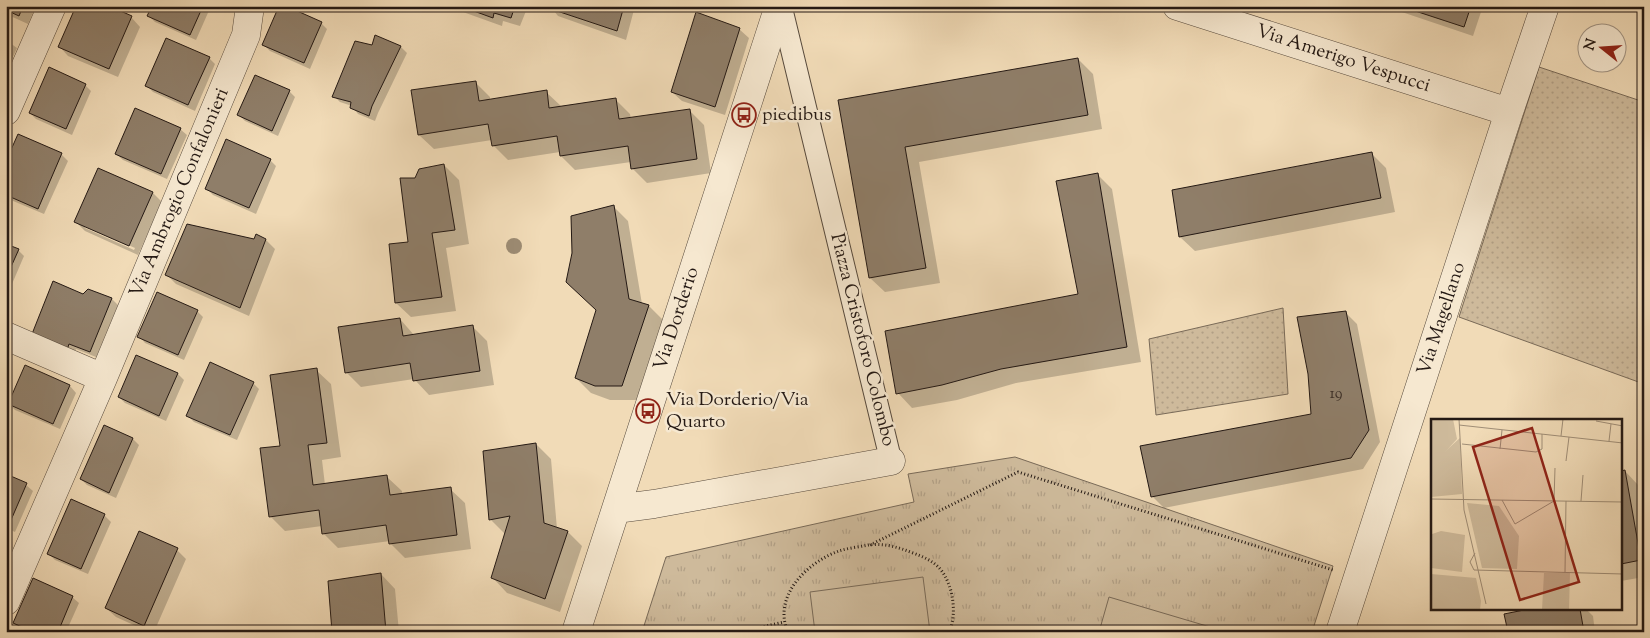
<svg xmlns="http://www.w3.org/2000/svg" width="1650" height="638" viewBox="0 0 1650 638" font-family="'Sorts Mill Goudy',serif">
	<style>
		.grass { fill: url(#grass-dots); stroke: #796a58 }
		.park { fill: url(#park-tufts); stroke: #796a58 }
		.pitch { fill: #ceba9b; stroke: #796a58 }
		.shadow { fill: #0003; fill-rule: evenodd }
		.building { fill: #8f7e69; stroke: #241914 }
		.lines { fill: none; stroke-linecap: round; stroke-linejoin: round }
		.pedestrian-casing { stroke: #574a3d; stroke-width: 23 }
		.minor-casing { stroke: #574a3d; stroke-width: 29 }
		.path { stroke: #241914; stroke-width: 3; stroke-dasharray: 1 2.5; stroke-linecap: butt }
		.pedestrian { stroke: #f6e8d0; stroke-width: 21 }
		.minor { stroke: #f6e8d0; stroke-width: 28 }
		.tree { fill: #9c8b73 }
		.labels { text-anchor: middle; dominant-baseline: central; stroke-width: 5; stroke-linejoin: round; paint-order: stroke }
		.number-label { font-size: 16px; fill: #3f3229 }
		.street-label { font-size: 19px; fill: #241914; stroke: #f6e8d0 }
		.poi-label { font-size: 19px; fill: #241914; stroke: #f6e8d0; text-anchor: start }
		.inset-road { fill: none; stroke: #9f8d76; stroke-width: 1 }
		.view { fill: #8f2418; fill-opacity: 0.15; stroke: #8f2418; stroke-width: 2.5 }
		.inset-edge { fill: none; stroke: #241914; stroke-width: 2.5 }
	</style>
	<defs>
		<pattern id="grass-dots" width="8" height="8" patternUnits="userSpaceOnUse" patternTransform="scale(1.25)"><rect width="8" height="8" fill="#ceba9b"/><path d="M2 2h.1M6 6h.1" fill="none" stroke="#b19f85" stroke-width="1.8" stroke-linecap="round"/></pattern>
		<pattern id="park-tufts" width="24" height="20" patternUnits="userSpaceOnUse" patternTransform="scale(1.25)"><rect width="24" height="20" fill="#ceba9b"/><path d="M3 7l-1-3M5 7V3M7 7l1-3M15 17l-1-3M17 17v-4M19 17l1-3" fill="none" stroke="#b19f85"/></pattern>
	</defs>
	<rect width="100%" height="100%" fill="#f1dbb7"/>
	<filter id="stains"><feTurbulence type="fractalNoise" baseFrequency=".004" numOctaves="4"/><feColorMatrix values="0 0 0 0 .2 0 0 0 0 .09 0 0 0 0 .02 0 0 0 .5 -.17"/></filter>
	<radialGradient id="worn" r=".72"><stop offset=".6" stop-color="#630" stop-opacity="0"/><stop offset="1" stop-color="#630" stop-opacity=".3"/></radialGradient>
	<path class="grass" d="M1539 67 1644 102V384L1459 317Z
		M1283 308 1288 394 1156 415 1149 339Z"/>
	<path class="park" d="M1015 457 1333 566 1312 632H642L666 557 914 502 908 474Z"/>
	<path class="pitch" d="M923 577 930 632H815L810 592Z
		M1109 597 1227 632H1099Z"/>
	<path class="shadow" d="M6 6H36L28 24 6 14Z
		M153 6H211L196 40 155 22 149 16Z
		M457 6H528L520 26 503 21 502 26 463 12Z
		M550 6H635L626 40 558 16Z
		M1384 6H1483L1473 36Z
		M131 17 140 27 118 77 68 56 59 46Z
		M321 23 327 29 310 69 270 51 264 45Z
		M739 29 749 38 725 115 682 101 672 92Z
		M376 37 401 47 407 53 378 113 375 121 358 114 352 106 340 102 334 96 373 47Z
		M6 40 17 48 6 72Z
		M209 58 215 64 195 111 153 92 147 86Z
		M1078 59 1093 74 1102 129 919 162 940 283 885 292 870 278 840 101Z
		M475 82 490 97V100L546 92 561 106 615 99 630 114 631 119 689 110 704 125 711 173 647 183 632 168 631 162 575 170 561 156 560 152 508 160 493 145 492 140 434 149 419 135Z
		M85 85 91 91 72 135 36 119 30 113Z
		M289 91 295 97 278 136 245 121 239 115Z
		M180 129 187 135 167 179 123 160 116 154Z
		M19 136 61 154 68 161 44 214 6 198V164Z
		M1372 154 1386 168 1395 212 1195 251 1180 237Z
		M270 160 276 166 256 214 213 195 206 188Z
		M444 165 459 180 469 244 446 248 456 311 411 317 396 303 410 243 416 179Z
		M1097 174 1112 189 1141 362 1016 383 957 400 912 408 898 393 1079 295Z
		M153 193 162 202 138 255 85 231 76 222ZM85 226 135 248 134 250 85 228Z
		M613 206 628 221 642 304 649 306 663 320 637 400H610L591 393 576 378 597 310Z
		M257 235 266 240 275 249 249 316 176 284 167 275 255 241Z
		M6 245 18 250 24 256 6 298Z
		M83 295 112 299 118 305 96 357 76 349 73 355 39 340Z
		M197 311 203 317 184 360 145 343 139 336Z
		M1345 312 1357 324 1380 442 1363 469 1164 508 1152 496 1313 415Z
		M400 319 414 335 472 326 487 341 494 385 429 395 414 379 361 387 346 372Z
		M137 356 178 374 184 380 166 421 125 403 119 397Z
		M25 367 70 386 76 393 60 429 15 410 9 404Z
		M316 370 331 384 341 457 322 460 325 485 387 477 402 491V495L450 489 465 503 471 549 405 558 390 543V541L338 548 323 533 322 526 285 531 270 516 281 447Z
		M253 383 259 389 237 440 194 422 188 416Z
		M104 426 133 439 139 445 116 498 87 485 81 479Z
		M536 444 551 459 557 529 568 532 582 546 560 612 507 593 493 578 506 535 490 519Z
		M1625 471 1639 486 1644 510V577L1621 581V472Z
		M6 476 26 485 33 491 15 532 6 528Z
		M71 501 105 516 111 522 88 574 55 560 49 554Z
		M177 550 186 559 154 632H149L116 617 106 608Z
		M381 574 395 589 399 632H333Z
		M72 597 79 603 66 632H27L20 629 14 623Z
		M1536 609H1586L1593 616 1595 632H1509Z"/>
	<path class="building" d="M6 6H23L19 16 6 10Z
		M76 6H109L132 16 109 69 58 47Z
		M152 6H203L190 35 147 16Z
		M279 6H286L322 22 304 63 262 45Z
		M460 6H515L511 18 494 13 493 18Z
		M548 6H624L617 31 548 8Z
		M1400 6H1471L1464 27Z
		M696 12 740 28 715 107 671 92Z
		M375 35 401 46 372 106 369 116 350 108 351 102 332 97 355 41 372 45Z
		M166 38 210 57 188 105 145 86Z
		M1078 58 1088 115 905 147 926 268 869 278 838 100Z
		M49 67 86 84 66 129 29 113Z
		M255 75 290 90 272 131 237 115Z
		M476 81 479 101 547 90 549 108 616 98 619 119 690 109 697 159 631 169 628 146 560 156 557 136 492 146 488 124 418 135 411 90Z
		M135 108 181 128 161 174 115 154Z
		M18 134 62 153 38 209 6 195V161Z
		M226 139 271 159 249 208 205 189Z
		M1372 152 1381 198 1179 237 1172 190Z
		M444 164 455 230 432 233 442 297 395 303 389 244 408 242 400 178H415L419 169Z
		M98 168 153 192 129 246 74 222Z
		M1098 173 1127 347 1001 369 942 385 896 394 885 331 1078 294 1056 181Z
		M614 205 629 299 649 305 622 386H595L575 378 596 310 566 282 572 253 571 216Z
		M187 224 254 239 256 234 266 239 240 308 165 275Z
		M6 244 19 249 6 278Z
		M53 281 83 294 88 289 112 298 90 352 69 344 67 350 32 334Z
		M157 292 198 310 178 355 137 337Z
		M1346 311 1369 430 1351 458 1151 497 1140 446 1311 414 1308 374 1297 317Z
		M400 318 403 336 473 325 480 371 413 381 410 363 345 373 338 327Z
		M136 355 178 373 159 416 118 397Z
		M210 362 254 382 230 435 186 416Z
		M25 365 70 385 53 424 8 404Z
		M317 368 327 443 308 445 313 485 387 475 390 495 451 487 457 535 389 544 386 525 322 534 319 510 269 517 260 448 280 446 270 375Z
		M104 425 133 438 109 493 80 479Z
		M536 443 544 523 568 531 545 599 491 578 510 516 489 520 483 451Z
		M1625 470 1641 560 1621 564V471Z
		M6 474 27 483 8 527 6 526Z
		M71 499 105 514 81 569 47 554Z
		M139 531 178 548 144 626 105 608Z
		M381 573 386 632H332L328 581Z
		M33 578 73 596 58 632H33L13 623Z
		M1580 609 1584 632H1508L1504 614 1529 609Z"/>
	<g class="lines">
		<g class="pedestrian-casing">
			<path id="pedestrian" d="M781 6 891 461"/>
		</g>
		<g class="minor-casing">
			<path id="minor" d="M1177 6 1509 112
				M6 111 52 6
				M6 336 103 378
				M616 509 654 504 891 461
				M6 601 103 378 246 35 250 6
				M576 632 779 6
				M1340 632 1509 112 1545 6"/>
		</g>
		<path class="path" d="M870 545 1018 472 1333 570
			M740 632 784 622
			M788 632C772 597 807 562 839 551 848 548 859 547 868 545 884 543 898 547 913 553 935 561 944 568 951 591 954 604 955 619 949 632"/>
		<use href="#pedestrian" class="pedestrian"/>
		<use href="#minor" class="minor"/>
	</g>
	<circle class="tree" cx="514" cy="246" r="8"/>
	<defs>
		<g id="bus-ring" transform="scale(1.25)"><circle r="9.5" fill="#f6e8d0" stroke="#8f2418" stroke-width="1.5"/><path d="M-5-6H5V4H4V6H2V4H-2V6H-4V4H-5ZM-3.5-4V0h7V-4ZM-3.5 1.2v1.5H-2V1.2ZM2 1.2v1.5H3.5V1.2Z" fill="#8f2418"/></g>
	</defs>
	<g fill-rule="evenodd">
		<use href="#bus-ring" x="744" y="115"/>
		<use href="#bus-ring" x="648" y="411"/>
	</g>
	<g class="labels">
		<g class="number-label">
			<text x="1336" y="394">19</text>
		</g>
		<g class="street-label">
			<text transform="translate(1343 59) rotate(18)">Via Amerigo Vespucci</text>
			<text transform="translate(180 193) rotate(-67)">Via Ambrogio Confalonieri</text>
			<text transform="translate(677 319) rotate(-72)">Via Dorderio</text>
			<text transform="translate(1442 319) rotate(-72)">Via Magellano</text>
			<text transform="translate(862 340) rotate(76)">Piazza Cristoforo Colombo</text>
		</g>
		<g class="poi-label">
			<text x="762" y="115">piedibus</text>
			<text x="666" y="400">Via Dorderio/Via<tspan x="666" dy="22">Quarto</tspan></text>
		</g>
	</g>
	<g transform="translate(1431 419)">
		<rect width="191" height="191" fill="#f1dbb7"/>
		<path d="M10 112 34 116 31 153 0 149 1 115ZM113 154H139L138 191H111ZM0 155 45 159 50 182 49 191H0Z" fill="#ceba9b"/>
		<path d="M29 19 31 75 0 78V45ZM36 84 68 87 88 117 86 150 51 149Z" fill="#ceba9b"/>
		<path d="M0 0H22L26 20 3 45H0ZM56 130H77V143H56Z" fill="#ceba9b"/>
		<path class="inset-road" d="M28 0 33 91 55 185M165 2 192 7M28 6 192 24M130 17 132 0M178 22 180 5M31 25 105 33 111 30V15M69 30 71 11M135 42 138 18M0 80 192 83M71 81 84 105 123 82 124 49M150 82 152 56M44 134 39 143 43 151 192 155M134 153 135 82"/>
		<path class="view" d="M101 9 148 163 89 181 42 28Z"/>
		<rect width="191" height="191" class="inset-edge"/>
	</g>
	<rect width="1650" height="638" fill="none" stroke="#f1dbb7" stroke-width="25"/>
	<rect x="8" y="8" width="1635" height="623" fill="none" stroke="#241914" stroke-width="2.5"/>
	<rect x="12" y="12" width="1625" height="613" fill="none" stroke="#241914"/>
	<g transform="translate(1602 48) rotate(287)"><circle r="24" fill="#f6e8d0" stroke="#a29585"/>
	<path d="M0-4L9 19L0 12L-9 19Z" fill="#8f2418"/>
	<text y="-8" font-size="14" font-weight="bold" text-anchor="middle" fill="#241914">N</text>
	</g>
	<rect width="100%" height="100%" filter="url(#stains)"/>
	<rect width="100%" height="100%" fill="url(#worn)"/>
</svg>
